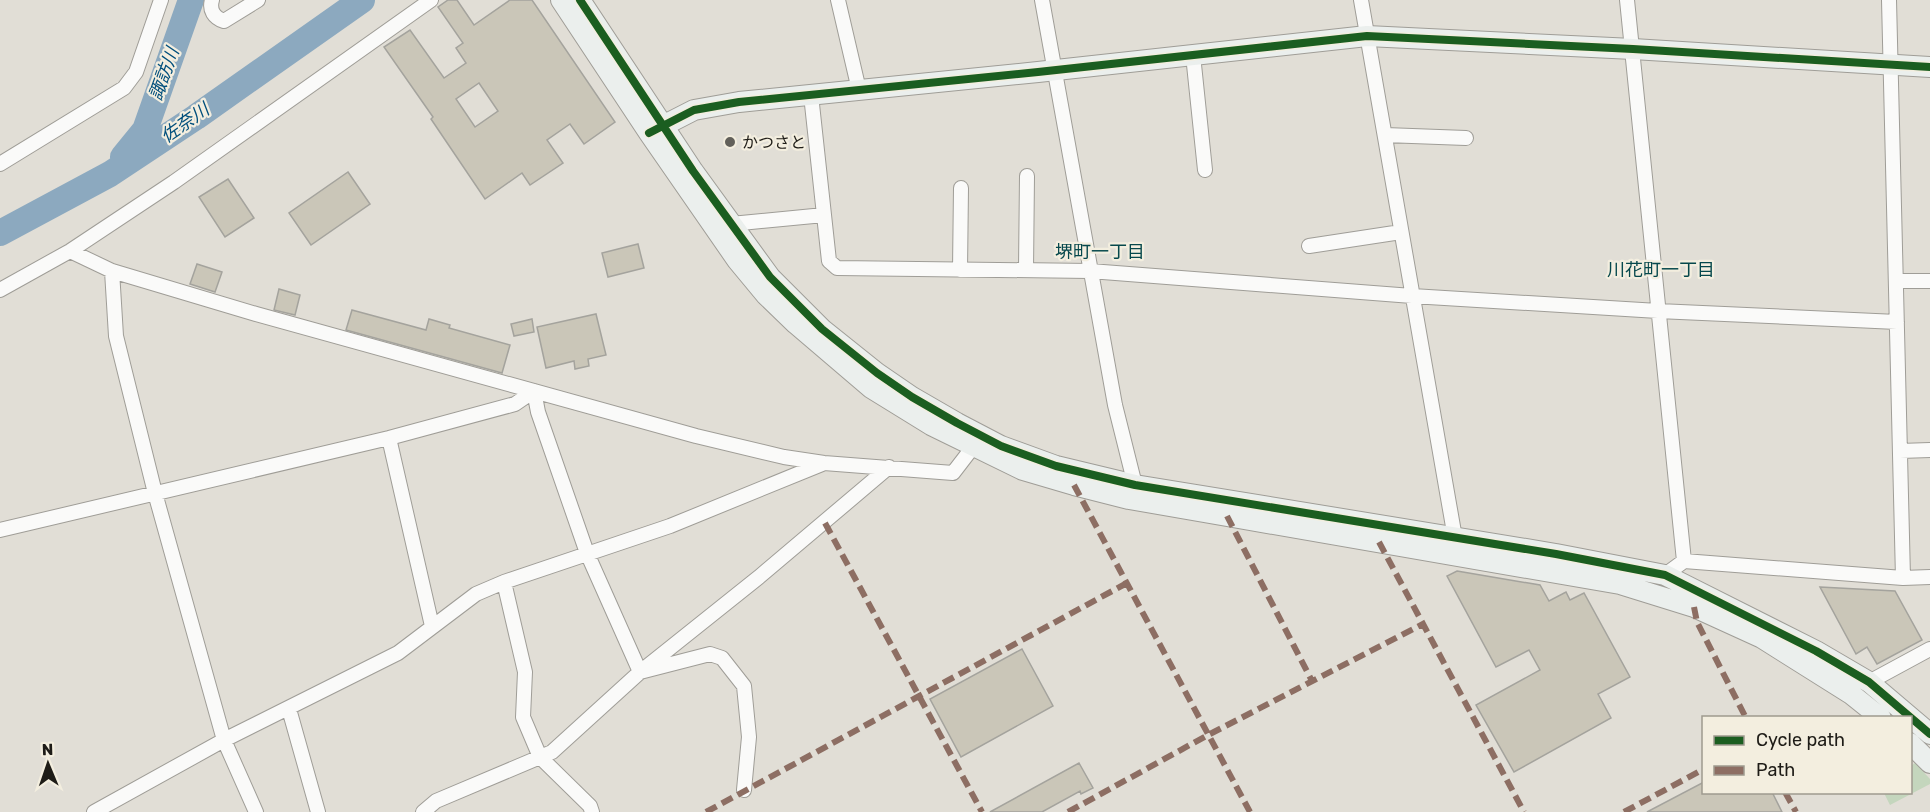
<svg xmlns="http://www.w3.org/2000/svg" width="1930" height="812" viewBox="0 0 1930 812" font-family="Rubik,'Noto Sans JP',sans-serif">
	<style>
		.green { fill: #c4d6bd }
		.lines { fill: none; stroke-linecap: round; stroke-linejoin: round }
		.river { stroke: #8ca9bf; stroke-width: 26 }
		.building { fill: #cac6b8; stroke: #a4a39d; stroke-width: 1.5; fill-rule: evenodd }
		.street-casing { stroke: #9f9d97; stroke-width: 16 }
		.secondary-casing { stroke: #9f9d97; stroke-width: 22 }
		.street { stroke: #fafaf9; stroke-width: 14 }
		.secondary { stroke: #ebefed; stroke-width: 20 }
		.quiet { stroke: #8d6e63; stroke-width: 6; stroke-dasharray: 12 6; stroke-linecap: butt }
		.cycleway-casing { stroke: #f3eedf; stroke-width: 11 }
		.cycleway { stroke: #1b5e20; stroke-width: 8 }
		.poi-dot { fill: #62605a; stroke: #f3eedf; stroke-width: 2 }
		.labels { text-anchor: middle; dominant-baseline: central; stroke-width: 4.5; stroke-linejoin: round; paint-order: stroke }
		.poi-label { font-size: 16px; fill: #1e1c17; stroke: #f3eedf; text-anchor: start }
		.water-label { font-size: 18px; font-style: italic; fill: #014f7c; stroke: #f3eedf }
		.neighbourhood-label { font-size: 18px; fill: #06484c; stroke: #f3eedf }
	</style>
	<rect width="100%" height="100%" fill="#e1ded6"/>
	<path class="green" d="M1915 763 1930 779V784L1890 805 1884 793 1910 792 1911 766Z"/>
	<g class="lines">
		<path class="river" d="M123 157 145 130 191 0
			M0 233 110 174 196 117 362 0"/>
	</g>
	<path class="building" d="M448 0H457L474 25 510 0H532L615 122 584 144 570 124 547 140 563 163 530 185 522 173 485 199 431 119 433 117 384 47 410 30 444 78 466 63 456 48 463 43 438 7ZM479 83 498 111 475 127 456 99Z
		M348 172 370 204 311 245 289 213Z
		M228 179 254 218 225 237 199 197Z
		M638 244 644 268 608 277 602 253Z
		M197 264 222 272 215 292 190 284Z
		M279 289 300 295 295 315 274 310Z
		M352 310 426 330 429 319 450 325 449 328 510 345 502 373 346 330Z
		M596 314 606 355 588 359 589 366 575 369 574 361 546 368 537 327Z
		M532 319 534 332 514 336 511 324Z
		M1457 571 1540 585 1549 601 1566 592 1570 600 1584 593 1630 677 1598 694 1611 718 1514 772 1476 705 1540 670 1529 650 1496 667 1447 576Z
		M1820 587 1895 591 1922 640 1877 664 1867 647 1856 654Z
		M1022 649 1053 706 961 757 930 699Z
		M1079 763 1093 788 1081 794 1080 791 1042 812H990Z
		M1704 782V792H1772L1782 812H1647Z"/>
	<g class="lines">
		<g class="street-casing">
			<path id="street" d="M212 0C209 10 214 18 224 21L258 0
				M838 0 859 90
				M1042 0 1115 405 1135 485
				M1361 0 1455 538
				M1627 0 1684 561
				M1889 0 1903 578
				M1193 55 1205 170
				M811 95 829 261 837 268 1090 271 1412 296 1658 311 1897 322
				M1385 135 1466 138
				M0 164 124 88 136 72 161 0
				M731 224 824 215
				M1309 246 1401 232
				M70 251 112 271 256 314 696 436 784 457 824 463 953 473 973 447
				M1026 269 1027 176
				M960 270 961 188
				M112 271 116 336 155 493 224 740 256 812
				M1897 281H1930
				M0 290 70 251 174 182 431 0
				M534 391 538 412 587 553 640 672 710 654 722 658 744 686 749 737 744 790
				M389 438 432 626
				M1900 451 1930 450
				M0 530 389 438 515 404 534 391
				M1665 575 1684 561 1903 578 1930 577
				M504 582 525 672 523 717 540 757 590 806 592 812
				M1869 682 1930 649
				M289 709 318 812
				M94 812 224 740 398 653 476 594 504 582 670 526 822 464
				M423 812 436 801 552 752 640 672 759 577 889 467"/>
		</g>
		<g class="secondary-casing">
			<path id="secondary" d="M561 0 649 133 737 260 766 295 796 324 871 388 931 425 1023 470 1074 485 1129 499 1227 516 1620 584 1694 607 1762 638 1851 694 1881 718
				M580 0 693 171 770 277 822 329 877 373 912 397 957 423 1001 446 1056 466 1135 485 1556 554 1665 575 1816 651 1869 682 1930 734
				M651 132 694 110 739 102 1038 72 1367 36 1633 49 1930 67
				M1910 743 1930 763"/>
		</g>
		<use href="#street" class="street"/>
		<use href="#secondary" class="secondary"/>
		<path class="quiet" d="M1074 485 1250 812
			M1227 516 1312 681
			M825 523 982 812
			M1379 542 1524 812
			M1694 607 1697 622 1746 718
			M1785 792 1796 812
			M706 812 1127 583
			M1068 812 1208 735 1423 624
			M1624 812 1704 769"/>
		<g class="cycleway-casing">
			<path id="cycleway" d="M580 0 693 171 770 277 822 329 877 373 912 397 957 423 1001 446 1056 466 1135 485 1556 554 1665 575 1816 651 1869 682 1930 734
				M649 133 694 110 739 102 1038 72 1367 36 1633 49 1930 67"/>
		</g>
		<use href="#cycleway" class="cycleway"/>
	</g>
	<circle class="poi-dot" cx="730" cy="142" r="6"/>
	<g class="labels">
		<g class="poi-label">
			<text x="742" y="142">かつさと</text>
		</g>
		<g class="water-label">
			<text transform="translate(164 74) rotate(-70)">諏訪川</text>
			<text transform="translate(185 123) rotate(-35)">佐奈川</text>
		</g>
		<g class="neighbourhood-label">
			<text x="1100" y="252">堺町一丁目</text>
			<text x="1661" y="270">川花町一丁目</text>
		</g>
	</g>
	<rect x="1702" y="716" width="210" height="78" fill="#f3eedf" stroke="#9e9a8f" stroke-width="1.5"/>
	<rect x="1714" y="736" width="30" height="9" fill="#1b5e20" stroke="#9e9a8f" stroke-width="1.5"/>
	<text x="1756" y="746" font-size="18" fill="#1e1c17">Cycle path</text>
	<rect x="1714" y="766" width="30" height="9" fill="#8d6e63" stroke="#9e9a8f" stroke-width="1.5"/>
	<text x="1756" y="776" font-size="18" fill="#1e1c17">Path</text>
	<g transform="translate(48 764) rotate(358)" stroke="#f3eedf" stroke-width="4.5" paint-order="stroke">
	<path d="M0-4.5L10 22L0 15L-10 22Z" fill="#1e1c17"/>
	<text y="-9" font-size="16" font-weight="bold" text-anchor="middle" fill="#1e1c17">N</text>
	</g>
</svg>
